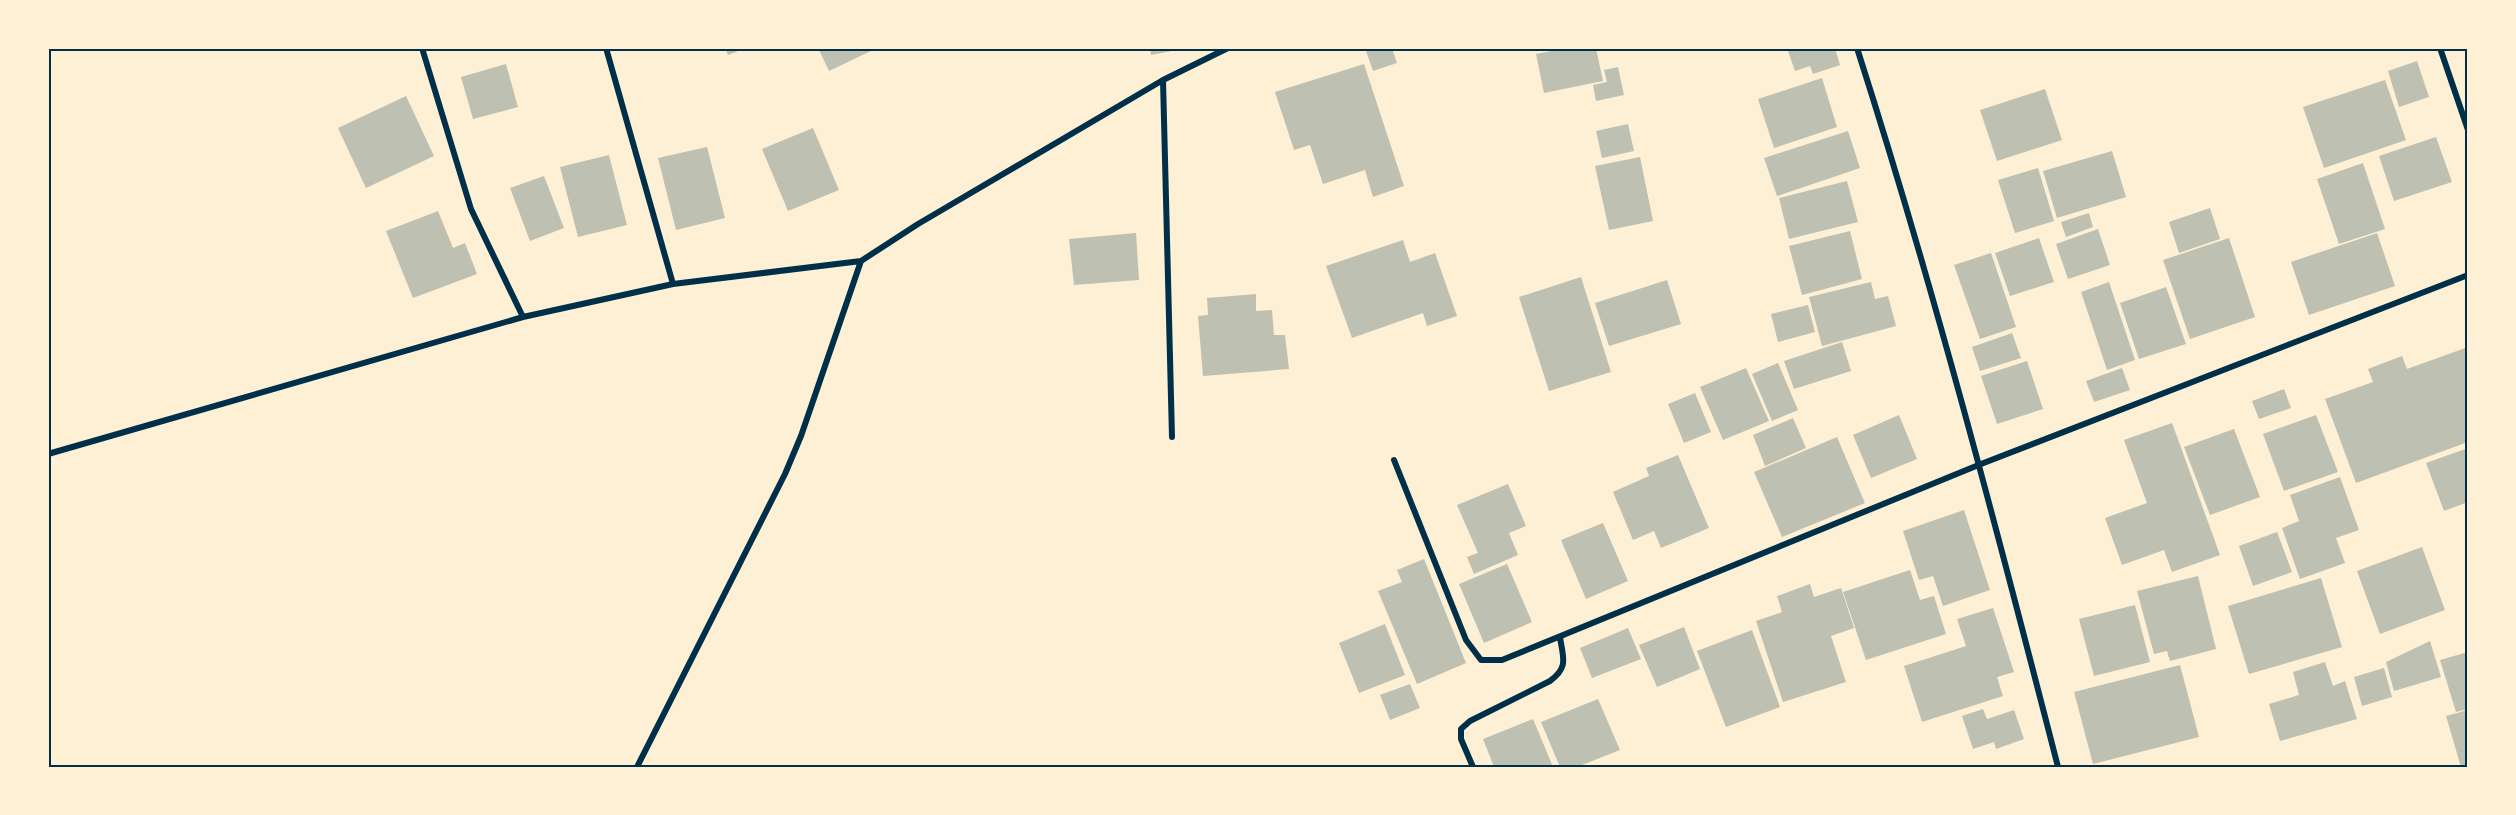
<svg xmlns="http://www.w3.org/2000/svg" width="2516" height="815" viewBox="0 0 2516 815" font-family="Jost,sans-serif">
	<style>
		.building { fill: #bec0b2 }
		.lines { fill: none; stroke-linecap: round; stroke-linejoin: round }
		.minor { stroke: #003049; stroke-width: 6 }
		.neatline { fill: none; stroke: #003049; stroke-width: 2 }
	</style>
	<rect width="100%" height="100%" fill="#fdf0d5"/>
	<path class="building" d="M725 48H746L728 55Z
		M818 48H871L873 50 829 71Z
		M1150 48H1182V49L1151 55Z
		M1365 48H1392L1397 63 1373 71Z
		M1566 48H1596L1603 81 1544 93 1536 54Z
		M1787 48H1835L1840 65 1813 74 1810 66 1795 71Z
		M2417 61 2429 97 2399 107 2388 71Z
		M506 64 518 107 473 119 461 77Z
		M1364 64 1404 186 1373 197 1365 170 1323 184 1310 145 1294 150 1275 92Z
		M1618 67 1624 95 1596 101 1593 85 1607 82 1604 70Z
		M1822 78 1837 127 1774 148 1758 99Z
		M2385 80 2406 140 2324 168 2303 107Z
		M2045 89 2062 140 1997 161 1980 110Z
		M406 96 434 156 366 188 338 128Z
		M1628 124 1634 151 1602 158 1596 131Z
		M813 128 839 190 788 211 762 149Z
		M1848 131 1860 168 1777 196 1764 158Z
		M2436 137 2452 182 2394 201 2379 156Z
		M707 147 725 218 676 230 658 158Z
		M2112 151 2126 197 2057 218 2043 171Z
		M609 155 627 225 578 237 560 167Z
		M1640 157 1653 221 1609 230 1595 166Z
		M2363 163 2385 229 2339 244 2317 179Z
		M2038 168 2054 221 2015 233 1998 180Z
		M544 176 564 228 530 241 510 188Z
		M1847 181 1858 222 1789 239 1779 198Z
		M2210 208 2220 239 2179 253 2169 222Z
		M438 211 453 248 465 243 477 274 413 298 386 231Z
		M2089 213 2093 227 2066 237 2061 222Z
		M2098 229 2110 265 2068 279 2056 244Z
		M1850 231 1862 279 1802 295 1789 246Z
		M1136 233 1139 280 1074 285 1069 239Z
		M2377 233 2395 286 2309 315 2291 262Z
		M2039 238 2054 282 2010 296 1995 253Z
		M2229 238 2255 317 2190 339 2163 260Z
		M1403 240 1410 262 1435 253 1457 316 1427 326 1423 313 1352 338 1326 266Z
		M1991 253 2016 327 1980 339 1954 265Z
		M1581 277 1611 372 1549 391 1519 297Z
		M1667 280 1681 324 1609 346 1595 303Z
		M1871 282 1875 299 1888 296 1896 326 1822 346 1809 297Z
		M2109 282 2135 360 2107 370 2081 292Z
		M2166 287 2186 344 2139 359 2120 303Z
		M1256 294V311L1272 310 1274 335H1285L1289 369 1203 376 1198 316 1208 315 1207 298Z
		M1808 305 1815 332 1778 342 1771 314Z
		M2012 333 2021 358 1980 371 1972 347Z
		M1842 342 1851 371 1794 389 1784 361Z
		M2468 347V442L2356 483 2325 399 2373 382 2368 369 2402 356 2407 369Z
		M2027 361 2043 409 1997 424 1981 376Z
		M1778 363 1798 410 1772 421 1752 374Z
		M1746 368 1769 421 1723 440 1700 387Z
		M2122 368 2130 390 2094 402 2086 381Z
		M2284 389 2291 408 2259 419 2252 401Z
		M1695 393 1711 432 1684 443 1668 404Z
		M1899 415 1917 459 1871 478 1853 435Z
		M2316 415 2338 472 2284 491 2263 434Z
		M1793 418 1806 448 1765 466 1753 435Z
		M2172 423 2220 555 2172 572 2164 550 2122 565 2105 518 2147 503 2124 440Z
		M2234 429 2260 497 2210 515 2184 447Z
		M1837 437 1865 503 1782 537 1754 472Z
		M2468 448V502L2444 511 2426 463Z
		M1678 455 1709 528 1661 548 1654 531 1633 540 1613 492 1649 476 1646 468Z
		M2340 477 2359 530 2336 538 2345 563 2300 579 2282 528 2299 521 2290 495Z
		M1508 484 1526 526 1509 533 1518 555 1474 574 1467 557 1478 553 1457 505Z
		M1964 510 1990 590 1943 606 1933 576 1919 580 1903 531Z
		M1603 523 1628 581 1586 599 1561 540Z
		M2277 532 2292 572 2253 586 2239 546Z
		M2422 547 2445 610 2380 634 2357 571Z
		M1424 559 1466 663 1417 684 1378 591 1402 582 1397 570Z
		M1507 564 1532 622 1484 643 1459 584Z
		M1910 570 1920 600 1934 596 1946 634 1866 660 1843 592Z
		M2198 576 2216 649 2170 661 2167 651 2154 654 2137 591Z
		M2321 578 2342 647 2249 674 2228 606Z
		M1810 584 1814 597 1841 588 1854 628 1831 636 1846 682 1783 702 1756 621 1782 612 1777 596Z
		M2135 605 2150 662 2094 676 2079 619Z
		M1993 608 2014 672 1997 677 2003 696 1922 722 1904 666 1966 646 1957 619Z
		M1385 624 1405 675 1359 693 1339 643Z
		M1684 627 1700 669 1657 687 1639 645Z
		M1628 628 1641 659 1592 678 1580 648Z
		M1752 630 1780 707 1726 727 1697 651Z
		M2430 641 2441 677 2394 691 2386 662Z
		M2468 652V709L2456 712 2440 660Z
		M2325 662 2333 686 2345 681 2357 719 2280 741 2269 704 2299 695 2293 672Z
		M2180 665 2199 737 2093 764 2074 692Z
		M2384 668 2392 697 2362 706 2354 677Z
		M1410 684 1420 708 1390 720 1380 695Z
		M1598 699 1620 750 1577 767H1560L1541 722Z
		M1983 709 1987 719 2014 710 2024 739 1996 749 1994 742 1973 749 1962 716Z
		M2468 710V767H2461L2446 716Z
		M1533 719 1553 767H1494L1483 739Z"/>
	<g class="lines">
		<path class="minor" d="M422 48 471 209 523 317 673 284 861 261
			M606 48 673 284
			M1857 48C1933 285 1996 526 2058 767
			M2440 48 2468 130
			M1163 80 1172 437
			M48 454 523 317
			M1394 460 1466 640 1481 660H1502L1981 464 2468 275
			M637 767 785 474 801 436 861 261 918 224 1163 80 1228 48
			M1473 767 1461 739V729L1470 721 1550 681C1569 667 1563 658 1560 637"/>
	</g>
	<rect width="2516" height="815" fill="none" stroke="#fdf0d5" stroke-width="99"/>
	<rect x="50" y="50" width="2416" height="716" class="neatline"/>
</svg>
